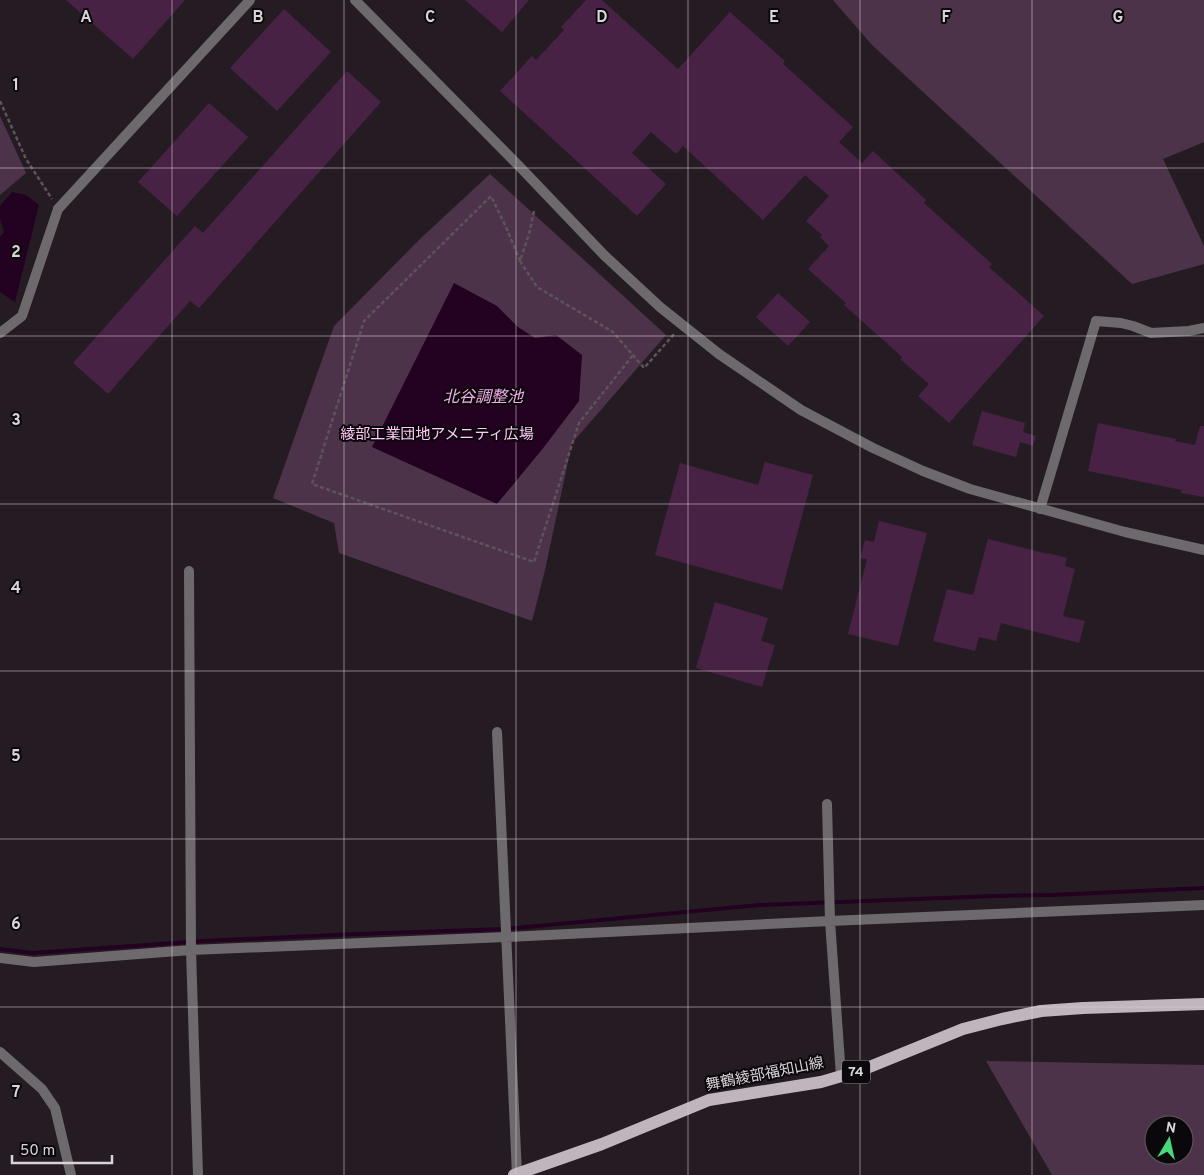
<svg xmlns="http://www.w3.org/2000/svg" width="1204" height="1175" viewBox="0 0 1204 1175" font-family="Overpass,'Noto Sans JP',sans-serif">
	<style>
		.green { fill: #4d334a; fill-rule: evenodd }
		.water { fill: #230120 }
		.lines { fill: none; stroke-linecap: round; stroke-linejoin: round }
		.stream { stroke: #230120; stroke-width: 4 }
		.building { fill: #482244 }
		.path { stroke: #5c545a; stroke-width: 2.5; stroke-dasharray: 4 2.5; stroke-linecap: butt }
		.minor { stroke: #6e696d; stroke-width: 10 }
		.tertiary { stroke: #6e696d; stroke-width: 10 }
		.primary { stroke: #bfb5bd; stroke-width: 12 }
		.grid { fill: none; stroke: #dad4d9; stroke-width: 1; stroke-opacity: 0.55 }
		.labels { text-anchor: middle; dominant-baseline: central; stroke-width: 4; stroke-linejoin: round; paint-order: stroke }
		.shield { fill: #0b080b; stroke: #9c979b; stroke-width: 1 }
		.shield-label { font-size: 14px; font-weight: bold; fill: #dad4d9 }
		.park-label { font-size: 15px; fill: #ffc8f7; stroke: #0b080b }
		.street-label { font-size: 15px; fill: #dad4d9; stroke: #0b080b }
		.water-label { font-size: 16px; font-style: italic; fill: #f1aee8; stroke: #0b080b }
		.grid-label { font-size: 16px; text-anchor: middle; font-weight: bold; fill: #dad4d9; stroke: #0b080b; stroke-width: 4; stroke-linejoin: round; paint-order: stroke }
	</style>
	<rect width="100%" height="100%" fill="#251c23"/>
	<path class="green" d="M833 0H1204V142L1163 159 1204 246V264L1132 284 872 45Z
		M0 116 26 173 0 195Z
		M490 174 666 335 572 443 545 570 532 621 339 553 334 523 273 498 334 326 420 239Z
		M986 1061 1204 1065V1175H1052ZM1154 1125H1184V1155H1154Z"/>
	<path class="water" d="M12 192 26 195 39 205 15 302 0 292V237L4 232 0 219V206Z
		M454 283 497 306 518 327 535 338 556 335 582 355 579 401 544 447 497 504 372 447Z"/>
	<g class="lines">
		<path class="stream" d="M0 949 33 953 202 941 357 934 505 929 759 905 994 896 1052 895 1204 888"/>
	</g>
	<path class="building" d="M66 0H185L133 59Z
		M465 0H529L502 32Z
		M586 0H602L678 69 730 12 785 61 783 64 853 127 839 142 862 163 873 151 926 200 924 203 992 264 989 267 1044 316 949 423 918 396 929 384 900 359 902 357 844 305 846 303 808 269 829 246 820 237 822 235 806 221 829 196 805 175 763 220 683 146 676 154 651 132 632 153 666 184 637 216 500 91 532 56 536 60 564 30 561 27Z
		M284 9 331 52 277 111 230 68Z
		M347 71 381 102 199 308 190 301 108 394 73 363 195 226 203 233Z
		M209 103 248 137 177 216 138 182Z
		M778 293 810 322 788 346 756 317Z
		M982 411 1025 423 1023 432 1036 436 1033 446 1020 442 1016 457 972 445Z
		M1098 423 1176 439 1175 441 1195 445 1200 426H1204V497L1181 493 1182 490 1088 471Z
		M765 462 813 475 782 590 655 555 680 463 758 485Z
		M879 521 927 533 898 646 848 634 867 559 860 558 865 540 874 542Z
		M988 539 1048 554V553L1067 558 1065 566 1075 569 1063 616 1085 621 1079 643 1001 623 996 641 979 637 975 651 933 641 947 589 973 595Z
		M715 602 768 618 761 641 775 645 762 687 696 668Z"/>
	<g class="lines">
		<path class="path" d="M0 101 26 159 52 199
			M534 211 529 234 520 261 537 287 613 332 644 368 675 333
			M520 261 506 227 491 196 364 321 312 484 534 562 579 423 633 355"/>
		<path class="minor" d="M1096 321 1121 323 1133 326 1151 333 1189 331 1204 328
			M0 333 22 316 58 209
			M189 571 191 950 198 1175
			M497 732 517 1175
			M827 804 830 921 841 1076
			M0 958 34 962 191 950 506 937 830 921 1204 905
			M0 1052 42 1089 55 1108 71 1175"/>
		<path class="tertiary" d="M355 0 520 167 604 255 660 307 719 354 801 410 873 448 923 471 970 489 1125 532 1204 550
			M58 209 250 0
			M1040 509 1096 321"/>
		<path class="primary" d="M514 1175 602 1144 709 1100 821 1082 862 1070 963 1029 1002 1019 1041 1011 1083 1008 1204 1004"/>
	</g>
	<path class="grid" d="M172 0V1175M344 0V1175M516 0V1175M688 0V1175M860 0V1175M1032 0V1175M0 168H1204M0 336H1204M0 504H1204M0 671H1204M0 839H1204M0 1007H1204"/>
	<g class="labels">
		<rect class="shield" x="842" y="1060.5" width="28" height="23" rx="4"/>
		<g class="shield-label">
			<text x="856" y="1072">74</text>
		</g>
		<g class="park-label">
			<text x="437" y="435">綾部工業団地アメニティ広場</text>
		</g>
		<g class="street-label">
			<text transform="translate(765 1075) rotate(-11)">舞鶴綾部福知山線</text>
		</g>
		<g class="water-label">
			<text x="483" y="398">北谷調整池</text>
		</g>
	</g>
	<g class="grid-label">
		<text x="86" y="22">A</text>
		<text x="258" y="22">B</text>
		<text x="430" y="22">C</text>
		<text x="602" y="22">D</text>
		<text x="774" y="22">E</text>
		<text x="946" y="22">F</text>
		<text x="1118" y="22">G</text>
		<text x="16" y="90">1</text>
		<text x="16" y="257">2</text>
		<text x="16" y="425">3</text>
		<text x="16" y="593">4</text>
		<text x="16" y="761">5</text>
		<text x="16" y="929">6</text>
		<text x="16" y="1097">7</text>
	</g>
	<g transform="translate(1169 1140) rotate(9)"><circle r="24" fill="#0b080b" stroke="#5e5a5d"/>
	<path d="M0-4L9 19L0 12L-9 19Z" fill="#48d779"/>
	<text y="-8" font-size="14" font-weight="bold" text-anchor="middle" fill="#dad4d9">N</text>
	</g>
	<path d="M12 1155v8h100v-8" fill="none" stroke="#dad4d9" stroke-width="2.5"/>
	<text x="20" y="1155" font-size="15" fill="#dad4d9" stroke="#0b080b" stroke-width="4" paint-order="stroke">50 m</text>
</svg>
